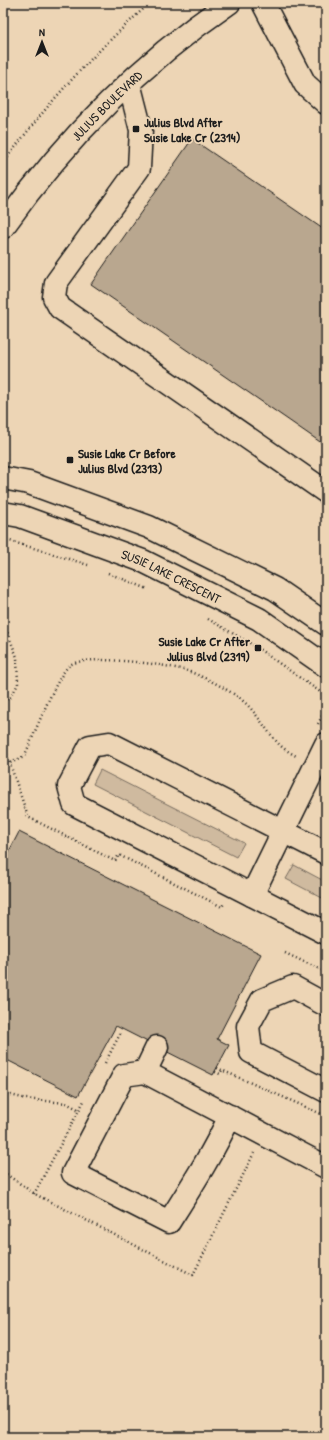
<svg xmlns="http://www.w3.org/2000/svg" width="329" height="1440" viewBox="0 0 329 1440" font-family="'Patrick Hand',sans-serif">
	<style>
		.green { fill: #cfba9f; stroke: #766b5e }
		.building { fill: #b9a78f; stroke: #1c1c1c }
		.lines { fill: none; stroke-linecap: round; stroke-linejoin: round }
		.minor-casing { stroke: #1c1c1c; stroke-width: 25 }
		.path { stroke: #1c1c1c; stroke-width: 2.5; stroke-dasharray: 1 3; stroke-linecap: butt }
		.minor { stroke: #edd5b5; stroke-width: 22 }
		.poi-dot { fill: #1c1c1c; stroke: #edd5b5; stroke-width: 1.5 }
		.labels { text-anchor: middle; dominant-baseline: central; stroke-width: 3.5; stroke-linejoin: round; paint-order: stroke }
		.street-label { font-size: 13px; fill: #1c1c1c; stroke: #edd5b5 }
		.poi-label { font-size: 13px; font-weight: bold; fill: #1c1c1c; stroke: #edd5b5; text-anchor: start }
	</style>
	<rect width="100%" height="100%" fill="#edd5b5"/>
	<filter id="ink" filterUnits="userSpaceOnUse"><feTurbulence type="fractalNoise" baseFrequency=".025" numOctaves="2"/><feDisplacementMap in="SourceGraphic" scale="8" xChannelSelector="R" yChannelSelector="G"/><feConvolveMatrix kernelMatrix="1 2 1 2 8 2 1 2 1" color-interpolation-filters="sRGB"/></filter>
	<g filter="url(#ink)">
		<path class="green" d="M100 770 244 843 236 857 93 784Z
			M294 865 326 882V900L286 879Z"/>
		<path class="building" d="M192 139 326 231V446L91 284Z
			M19 832 261 954 217 1039 229 1045 213 1075 116 1026 78 1096 3 1058V863Z"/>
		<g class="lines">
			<g class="minor-casing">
				<g id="minor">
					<path d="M263 3 305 84 326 103"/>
					<path d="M129 83 141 130 139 168 56 283 54 297 60 308 326 492"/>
					<path id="s1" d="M3 227C65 140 141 63 229 3"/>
					<path d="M3 478 29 483 149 527 275 589 326 624"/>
					<path id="s2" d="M3 513 20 516 143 561 259 619 326 666"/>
					<path d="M326 853 109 743 90 746 69 786 74 804 326 933"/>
					<path d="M252 895 326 744"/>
					<path d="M326 1005 293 987 262 1000 248 1026 251 1052 326 1091"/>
					<path d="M145 1072 157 1047"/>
					<path d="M230 1116C213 1153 191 1187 169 1222L73 1173 124 1075 145 1072 326 1167"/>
				</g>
			</g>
			<path class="path" d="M3 164C45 105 96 51 150 3
				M3 539 50 553 88 565
				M108 573 148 589
				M208 619 253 645 326 696
				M3 626 8 634 17 657 18 684 11 697 3 701
				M318 724 326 708
				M3 743 28 817 115 861 119 855 222 907 224 903
				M3 766 24 757C32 740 57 674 70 665 86 654 164 664 184 670 201 675 224 687 238 697 255 709 264 728 278 743 283 749 291 753 298 757
				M285 953 326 972
				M105 1063 121 1032
				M217 1068 326 1116
				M215 1072 220 1074 222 1070
				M3 1093 26 1099 66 1103 80 1110
				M3 1172 35 1194 193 1275 254 1153
				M34 1194 85 1099"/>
			<use href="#minor" class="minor"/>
		</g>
	</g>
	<g class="poi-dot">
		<rect x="132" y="125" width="8" height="8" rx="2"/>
		<rect x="66" y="456" width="8" height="8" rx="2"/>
		<rect x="254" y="644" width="8" height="8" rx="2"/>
	</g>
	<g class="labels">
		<g class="street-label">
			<text stroke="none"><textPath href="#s1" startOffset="160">JULIUS BOULEVARD</textPath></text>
			<text stroke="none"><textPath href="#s2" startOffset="180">SUSIE LAKE CRESCENT</textPath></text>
		</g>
		<g class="poi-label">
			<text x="144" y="122">Julius Blvd After<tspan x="144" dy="15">Susie Lake Cr (2314)</tspan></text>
			<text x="78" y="453">Susie Lake Cr Before<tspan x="78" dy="15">Julius Blvd (2313)</tspan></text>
			<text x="250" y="641" text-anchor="end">Susie Lake Cr After<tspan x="250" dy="15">Julius Blvd (2319)</tspan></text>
		</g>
	</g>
	<rect width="329" height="1440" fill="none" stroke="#edd5b5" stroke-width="16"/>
	<rect x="8" y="8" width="313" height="1424" fill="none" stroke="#1c1c1c" stroke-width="1.5" filter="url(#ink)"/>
	<g transform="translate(42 42)" stroke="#edd5b5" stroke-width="3" paint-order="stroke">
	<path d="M0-3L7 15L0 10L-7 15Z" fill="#1c1c1c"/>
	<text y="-6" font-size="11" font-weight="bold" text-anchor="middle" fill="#1c1c1c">N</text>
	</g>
</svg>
